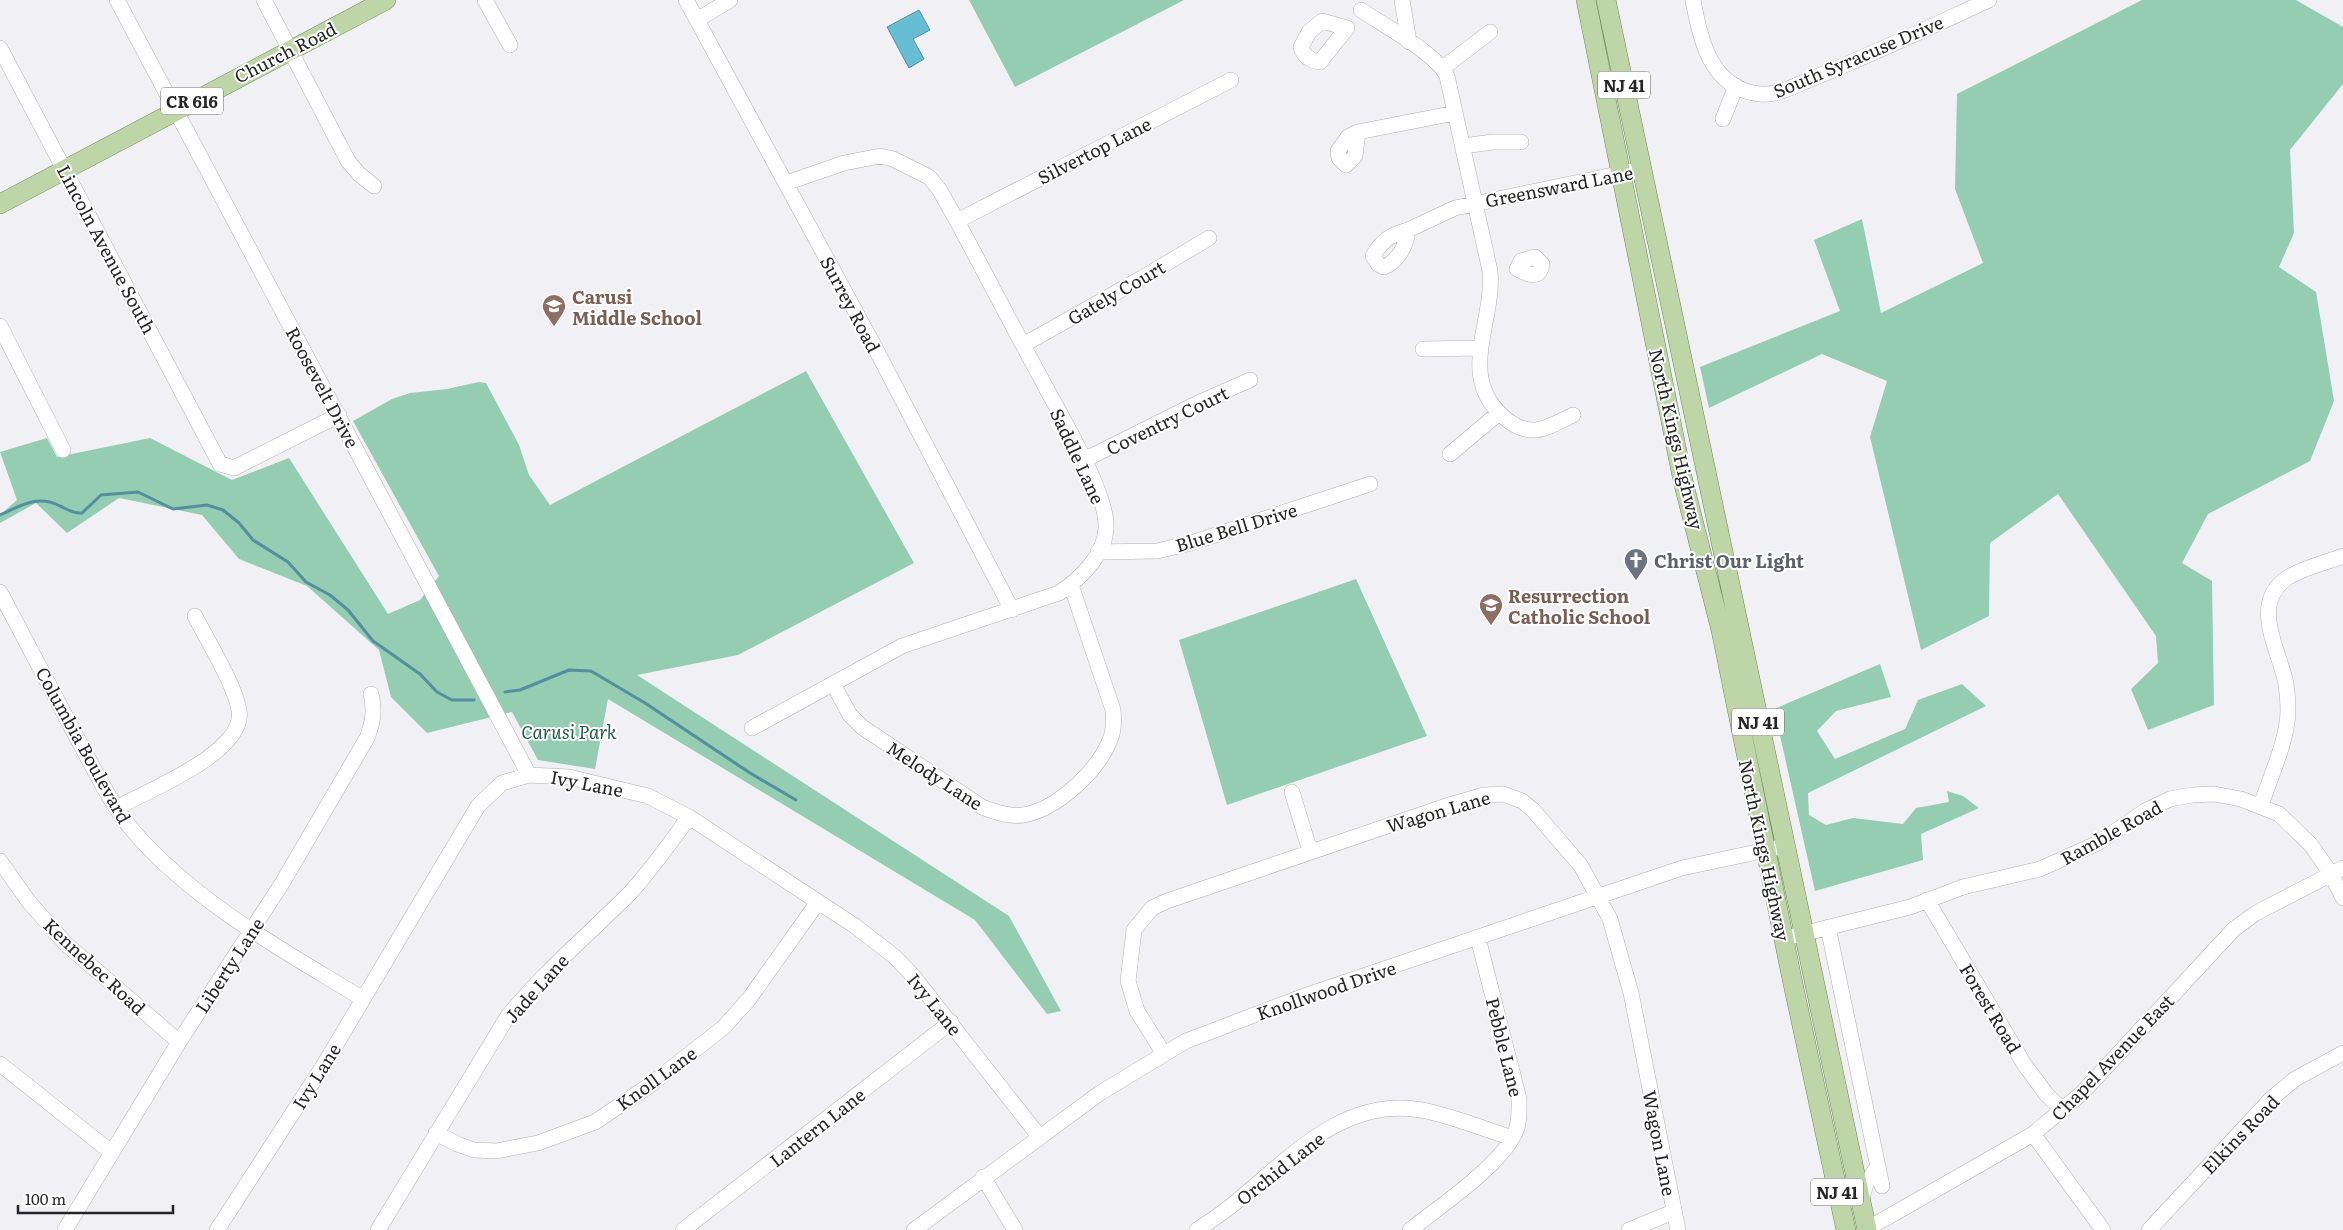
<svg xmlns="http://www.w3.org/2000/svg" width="2343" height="1230" viewBox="0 0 2343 1230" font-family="Literata,serif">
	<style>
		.green { fill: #94cdb2 }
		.water { fill: #67bdd4; stroke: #538fa0 }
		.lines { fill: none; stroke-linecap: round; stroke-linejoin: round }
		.stream { stroke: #538fa0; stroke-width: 3 }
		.minor-casing { stroke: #b1b0b4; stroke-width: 16 }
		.major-casing { stroke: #6c8554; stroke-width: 20 }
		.minor { stroke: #fff; stroke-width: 15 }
		.major { stroke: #bed5a7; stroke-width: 19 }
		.labels { text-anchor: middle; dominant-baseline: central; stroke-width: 4; stroke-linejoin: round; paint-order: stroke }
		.shield { fill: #fff; stroke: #666667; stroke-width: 1 }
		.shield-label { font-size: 16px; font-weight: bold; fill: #252526 }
		.street-label { font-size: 18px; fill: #252526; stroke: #fff }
		.education-label { font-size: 18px; font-weight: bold; fill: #785e54; stroke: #fff; text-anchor: start }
		.worship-label { font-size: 18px; font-weight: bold; fill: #5b616d; stroke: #fff; text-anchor: start }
		.park-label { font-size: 18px; font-style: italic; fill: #245d45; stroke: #fff }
	</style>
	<rect width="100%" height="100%" fill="#f1f1f5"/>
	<path class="green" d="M969 0H1184L1015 87Z
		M2142 0H2296L2343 27V84L2290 150 2294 233 2279 267 2316 292 2334 401 2310 461 2208 514 2182 563 2212 581 2214 705 2148 730 2131 689 2158 663 2156 636 2058 494 1990 543 1989 616 1921 650 1870 437 1887 381 1822 354 1709 408 1700 367 1840 311 1814 240 1862 219 1881 313 1983 263 1955 189 1957 94Z
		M806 371 914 563 738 655 637 675 1009 916 1061 1011 1047 1014 975 920 608 699 595 769 538 760 512 712 427 733 391 697 379 650 307 586 239 559 202 515 119 498 67 533 36 503 0 523V515L17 500 0 452 47 438 57 457 150 438 232 480 289 458 388 614 420 600 439 576 353 421 392 399 410 393 447 389 479 382 486 383 519 445 529 475 550 505Z
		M1356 579 1427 736 1227 805 1179 640Z
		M1880 664 1891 697 1836 711 1817 731 1835 759 1905 729 1918 700 1962 684 1986 706 1808 793 1809 815 1826 825 1853 818 1903 824 1916 808 1949 802 1947 791 1963 796 1979 808 1921 834 1923 860 1815 891 1774 709Z"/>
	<path class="water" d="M919 10 930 30 913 39 924 59 909 68 887 27Z"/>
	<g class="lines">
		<path class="stream" d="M0 515C20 506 38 494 60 506 67 509 73 514 82 513L101 495 138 492 173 509 207 505 223 510 239 523 253 540 288 562 306 582 330 595 348 610 373 641 420 674 437 692 452 700H474
			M505 692 520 690 569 670 591 671 645 703 750 773 796 800"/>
		<g class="minor-casing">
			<path id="minor" d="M117 0 529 775
				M264 0 348 161 359 174 374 186
				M485 0 510 45
				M686 0 871 340 1012 610
				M1402 0 1409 42
				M1693 0C1700 40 1711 89 1760 94 1777 96 1796 85 1811 79 1871 55 1930 27 1989 0
				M1361 10C1383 25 1437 54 1447 76L1490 271C1495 322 1455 378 1506 419 1532 440 1548 427 1573 415
				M697 20 730 0
				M1322 21 1347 28 1320 62C1311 61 1304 57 1301 47L1309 32Z
				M0 48 220 464 234 468 339 415
				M1443 68 1490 32
				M1723 119 1736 86
				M1358 132 1455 113
				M1358 132 1355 156 1346 165 1339 158 1338 151 1348 137Z
				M1463 146 1493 142H1521
				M957 221 1231 80
				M1408 230 1455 208 1642 169
				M1408 230C1407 244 1398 262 1384 267L1378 264 1373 256C1381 241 1392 234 1408 230Z
				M1535 257 1542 264C1540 280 1528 275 1517 269L1521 261Z
				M0 326 63 450
				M1023 345 1142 278 1209 238
				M1423 349 1480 348
				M1450 454 1499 413
				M1084 460 1200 402 1250 380
				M1098 552 1157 551 1191 543 1370 484
				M0 592C25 640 51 688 76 736 94 768 110 804 135 833 197 904 283 950 363 999
				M833 684 850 715 862 727 982 807C994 812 1009 817 1023 815 1056 810 1098 771 1110 740 1114 731 1114 720 1113 710L1071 585
				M752 728 902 646 1059 593C1080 579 1105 555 1106 528 1108 493 1060 415 1043 382 1014 329 986 275 957 221L939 189 929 177 893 159 880 156 844 163 786 183
				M1292 792 1310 851
				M2261 805C2270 778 2288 739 2288 710 2288 702 2287 692 2286 684 2280 651 2249 604 2287 578 2302 568 2325 563 2343 556
				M116 808C147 791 247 752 239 710 235 685 207 640 195 616
				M0 861 29 902 66 944 179 1042
				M1927 900 2024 1064 2047 1095 2063 1110
				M1828 927 1882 1186
				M1794 936 1910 907 1963 887 2040 869 2098 843 2145 811 2170 799 2192 795 2214 794 2241 799 2279 814 2311 845 2331 874 2343 898
				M1164 1054 1137 1011 1128 981 1134 930 1152 908 1167 901 1446 806 1484 795 1503 794 1522 801 1533 810 1581 866 1610 919 1631 993 1678 1230
				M0 1064 111 1152
				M436 1133 457 1144 474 1150 496 1151 538 1143 595 1122 650 1085 724 1027 749 999 818 902
				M2033 1134 2103 1230
				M983 1177 1015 1230
				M1861 1201 1866 1184 1878 1166
				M1867 1229 2033 1134 2081 1094 2234 929 2256 913 2343 868
				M65 1230 179 1042 281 885 367 738C373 722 375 711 371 694
				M217 1230 325 1063 478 806 502 783 529 775 569 777 648 796 689 817 855 926 895 957 913 976 1039 1136
				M378 1230 508 1016C545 971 589 934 630 893 652 869 670 843 689 817
				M683 1230 951 1022
				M914 1230 1100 1093 1186 1041 1307 995 1682 868 1785 846
				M1197 1230C1209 1222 1221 1214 1231 1206 1287 1161 1342 1096 1421 1110 1450 1115 1484 1129 1512 1138
				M1410 1230C1439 1207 1500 1166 1515 1133 1520 1122 1519 1111 1519 1099L1478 938
				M1629 1230 1673 1212
				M2149 1230 2271 1099 2295 1079 2343 1053"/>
		</g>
		<g class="major-casing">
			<path id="major" d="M1586 0 1683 481 1721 630 1792 979 1846 1230
				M1606 0 1867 1230
				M0 204 386 0"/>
		</g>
		<use href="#minor" class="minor"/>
		<use href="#major" class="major"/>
	</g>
	<defs>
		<g id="school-pin" transform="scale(1.25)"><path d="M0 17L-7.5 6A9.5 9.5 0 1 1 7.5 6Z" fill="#8d6e63" stroke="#fff"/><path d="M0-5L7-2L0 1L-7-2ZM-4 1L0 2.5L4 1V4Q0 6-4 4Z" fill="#fff"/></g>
		<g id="church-pin" transform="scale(1.25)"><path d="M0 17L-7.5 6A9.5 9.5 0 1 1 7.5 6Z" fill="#6b7280" stroke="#fff"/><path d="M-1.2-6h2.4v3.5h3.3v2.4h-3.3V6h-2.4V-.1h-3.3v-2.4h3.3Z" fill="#fff"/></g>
	</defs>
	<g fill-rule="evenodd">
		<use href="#school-pin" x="554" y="306"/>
		<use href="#church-pin" x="1636" y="560"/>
		<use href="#school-pin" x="1491" y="605"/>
	</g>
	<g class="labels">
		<g class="shield">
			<rect x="1598" y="71.5" width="52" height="27" rx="4"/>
			<rect x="161" y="87.5" width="62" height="27" rx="4"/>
			<rect x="1732" y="708.5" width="52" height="27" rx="4"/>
			<rect x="1811" y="1178.5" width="52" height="27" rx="4"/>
		</g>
		<g class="shield-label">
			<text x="1624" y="85">NJ 41</text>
			<text x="192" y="101">CR 616</text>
			<text x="1758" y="722">NJ 41</text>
			<text x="1837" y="1192">NJ 41</text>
		</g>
		<g class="street-label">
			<text transform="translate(285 52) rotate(-27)">Church Road</text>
			<text transform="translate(1858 56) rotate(-23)">South Syracuse Drive</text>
			<text transform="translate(1094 150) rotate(-27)">Silvertop Lane</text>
			<text transform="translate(1559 186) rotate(-11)">Greensward Lane</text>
			<text transform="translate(107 249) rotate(62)">Lincoln Avenue South</text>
			<text transform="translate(1116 292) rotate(-30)">Gately Court</text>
			<text transform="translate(851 304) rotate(62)">Surrey Road</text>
			<text transform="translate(323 387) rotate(62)">Roosevelt Drive</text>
			<text transform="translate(1167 420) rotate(-26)">Coventry Court</text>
			<text transform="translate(1677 439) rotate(77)">North Kings Highway</text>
			<text transform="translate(1078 456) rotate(65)">Saddle Lane</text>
			<text transform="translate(1236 527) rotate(-17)">Blue Bell Drive</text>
			<text transform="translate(84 745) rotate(61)">Columbia Boulevard</text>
			<text transform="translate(935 775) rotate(33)">Melody Lane</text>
			<text transform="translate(587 783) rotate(11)">Ivy Lane</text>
			<text transform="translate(1438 811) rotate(-16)">Wagon Lane</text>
			<text transform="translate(2111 832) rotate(-29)">Ramble Road</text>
			<text transform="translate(1765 850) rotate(78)">North Kings Highway</text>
			<text transform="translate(229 965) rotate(-57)">Liberty Lane</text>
			<text transform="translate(95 966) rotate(43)">Kennebec Road</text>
			<text transform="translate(536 988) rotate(-48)">Jade Lane</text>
			<text transform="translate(1326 990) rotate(-19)">Knollwood Drive</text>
			<text transform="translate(935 1004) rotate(51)">Ivy Lane</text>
			<text transform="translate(1991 1008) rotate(59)">Forest Road</text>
			<text transform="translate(1505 1047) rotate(76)">Pebble Lane</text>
			<text transform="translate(2112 1057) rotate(-46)">Chapel Avenue East</text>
			<text transform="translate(316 1076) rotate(-58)">Ivy Lane</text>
			<text transform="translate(656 1078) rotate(-36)">Knoll Lane</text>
			<text transform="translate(817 1127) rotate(-38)">Lantern Lane</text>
			<text transform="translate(2240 1134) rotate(-46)">Elkins Road</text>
			<text transform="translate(1660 1143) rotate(79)">Wagon Lane</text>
			<text transform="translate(1280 1168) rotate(-38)">Orchid Lane</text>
		</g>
		<g class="education-label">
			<text x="572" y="296">Carusi<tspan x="572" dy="21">Middle School</tspan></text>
			<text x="1508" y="595">Resurrection<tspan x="1508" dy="21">Catholic School</tspan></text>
		</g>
		<g class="worship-label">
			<text x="1654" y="560">Christ Our Light</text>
		</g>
		<g class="park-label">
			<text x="569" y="731">Carusi Park</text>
		</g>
	</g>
	<path d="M18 1205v8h155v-8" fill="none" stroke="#252526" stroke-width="2.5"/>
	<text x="25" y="1205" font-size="15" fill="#252526" stroke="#ffffff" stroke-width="4" paint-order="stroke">100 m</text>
</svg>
